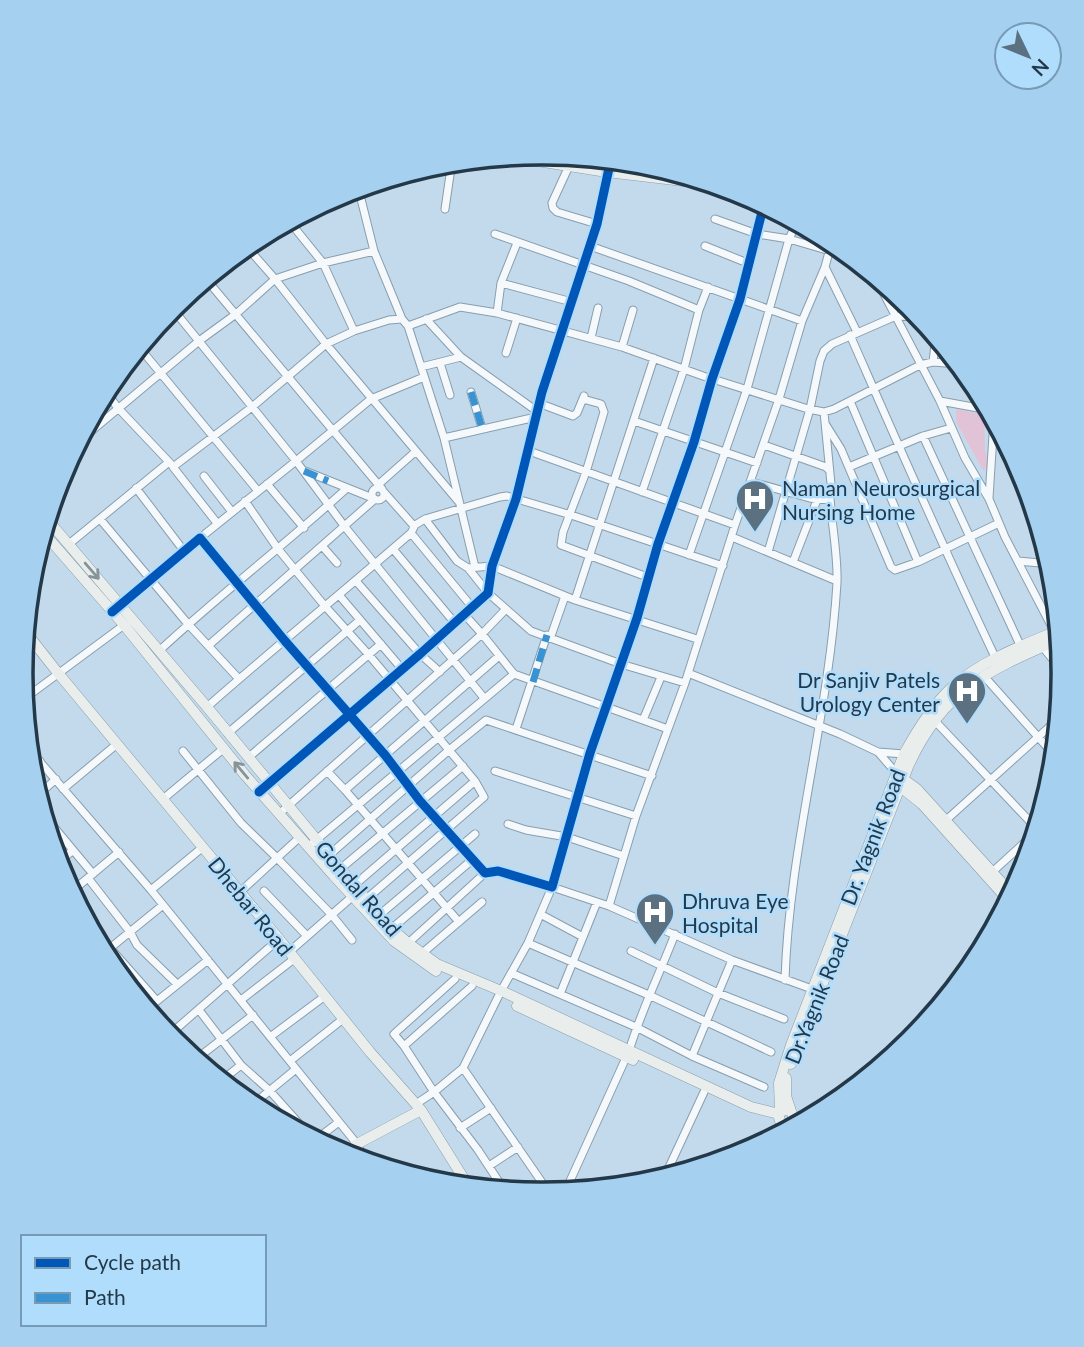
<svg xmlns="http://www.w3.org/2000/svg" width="1084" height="1347" viewBox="0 0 1084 1347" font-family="Lato,sans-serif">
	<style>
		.green { fill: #e2c2d7 }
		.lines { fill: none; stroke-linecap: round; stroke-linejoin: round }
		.street-casing { stroke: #899ead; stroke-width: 9 }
		.secondary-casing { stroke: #899ead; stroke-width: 11 }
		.street { stroke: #f6f9fc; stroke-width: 7 }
		.secondary { stroke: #e9eeec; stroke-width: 10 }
		.quiet { stroke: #3993d3; stroke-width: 7; stroke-dasharray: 14 7; stroke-linecap: butt }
		.cycleway-casing { stroke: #b1ddfd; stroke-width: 13 }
		.cycleway { stroke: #0057b8; stroke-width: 9 }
		.oneway { stroke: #86949a }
		.labels { text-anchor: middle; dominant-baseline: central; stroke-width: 5; stroke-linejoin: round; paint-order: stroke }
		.poi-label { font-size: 21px; fill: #233949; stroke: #b1ddfd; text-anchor: start }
		.street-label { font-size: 21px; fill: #233949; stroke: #b1ddfd }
		.rim { fill: none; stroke: #233949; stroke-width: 3.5 }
	</style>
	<rect width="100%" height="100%" fill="#c2daec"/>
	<path class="green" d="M956 409 984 415 985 451 990 465 983 470 956 422Z"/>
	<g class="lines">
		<g class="street-casing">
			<path id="street" d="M569 166 552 203 553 208 557 212 597 224
				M358 187 374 251 402 319
				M327 201 330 205
				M445 209 452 161
				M715 219 757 234 789 239 830 251
				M289 221 323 263 354 331
				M495 234 629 281 699 310
				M246 246 275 279 326 344 458 501
				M590 246 802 321
				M705 246 750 264
				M825 267 857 332
				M874 275 940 401 965 458 989 499 1005 537 1055 633
				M206 279 382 489
				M501 283 572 302
				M172 308 296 461 371 399 424 377
				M497 313 501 283 517 243
				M426 319 461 357
				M408 326 460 307 497 313 622 347 703 376 808 409 824 412 834 409 920 365 933 362 959 364
				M850 335C898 444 945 552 996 659
				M591 338 598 308
				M139 347 258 491
				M622 347 633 310
				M506 353 517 318
				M933 362 936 336
				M440 363 450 395
				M421 367 461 357 538 412
				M105 391 118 408 171 464
				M471 392 482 428
				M583 399 601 404 604 412 586 472 563 532 561 545 650 578
				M850 401 918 562
				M940 401 989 410
				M541 404 573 416 577 413 584 396
				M634 421 757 463
				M826 425 841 449 891 567 895 570 918 562 999 523
				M923 436 1021 647
				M444 438 536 417
				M77 443 199 341 236 314 275 279 323 263 374 251
				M764 445 826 467 829 470
				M529 451 735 525
				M849 467 923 436 951 428
				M204 476 232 512
				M752 482 817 500 830 498 832 494 824 412
				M267 484 304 528
				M379 484 415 452
				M136 488 184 551
				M372 494a6 6 0 1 1 12 0a6 6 0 1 1-12 0Z
				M383 491 414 526
				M642 492 684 369 699 310 708 287
				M989 498 994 419
				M245 501 278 549 324 605 369 655 475 781 484 797 363 902
				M100 519 188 624 239 679
				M425 519 457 561 468 568 492 566 575 600 697 639
				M217 523 173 467 252 407 326 344 354 331 389 320 402 319 408 326 444 438 475 567
				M411 533 472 607
				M732 537 837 581
				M200 538 296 461 345 527 484 698
				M69 544 169 462
				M323 547 337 563
				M393 549 454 622
				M768 552 810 409 820 361 824 351 832 344 896 316 920 317
				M689 555 747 389 789 239 797 222
				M1018 561 1051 564
				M793 562 817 500
				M468 568 488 593 531 631 621 664 685 683
				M356 581 420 654 440 672
				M339 595 402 669
				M575 600 654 358
				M118 607 200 538 285 641 385 755 420 801 485 873 498 871 552 887 590 753 637 618 658 544 694 442 712 379 740 299 764 204
				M464 614 482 634 506 609
				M551 636 565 596
				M209 645 375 499 305 471
				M1041 645 1063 672
				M159 651C219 595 285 545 346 489
				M688 673 840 734 878 752 904 754
				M983 675 1055 756
				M24 699 124 625
				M207 707C274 648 343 592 411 533L415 525 425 519 500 497 507 496 571 515 723 566
				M643 720 661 677
				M935 721 1037 829
				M516 729 547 635
				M228 733 360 620
				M28 748 151 890 357 1144 366 1162
				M183 751 241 823 277 858 240 892
				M878 752 897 774
				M249 757 381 644
				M30 770 40 761
				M327 771 345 790 499 656
				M495 771 636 816
				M63 789 117 744
				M345 790 459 922
				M259 792 420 654 488 593 492 566 516 499 542 392 597 224 611 159
				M37 796 56 779
				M163 799 223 749
				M43 814 93 874
				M279 814 482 634 514 674
				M944 822 1058 719
				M508 824 526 830 567 837 624 856
				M300 837 277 858 331 914 352 940
				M309 846 514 674 668 729
				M328 856 448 751 486 720 652 776
				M58 863 73 850
				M339 870 463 766
				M989 875 1035 833
				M88 878 130 932 137 945 177 984
				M351 888 475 781
				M151 890 203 847
				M264 891 307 936
				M71 892 119 852
				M609 906 636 816 685 683 735 525 779 399 802 321 825 267 832 241
				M542 915 583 937 560 994
				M377 917 475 834
				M88 923 157 1001
				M390 930 472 860
				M583 937 597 902
				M528 943 651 996 771 1052
				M405 946 485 873
				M631 951 718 993 784 1019
				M289 952 353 896
				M104 953 163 905
				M419 956 482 902
				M511 973 636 1027 692 1056 764 1087
				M785 980C789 847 829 717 837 583 838 556 832 526 830 498
				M241 1000 294 959
				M151 1006 188 1054
				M147 1009 208 960
				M199 1010 241 1065 221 1081
				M168 1036 279 939
				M270 1037 325 996
				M404 1046 394 1034 455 979
				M692 1056 732 960
				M195 1060 253 1015
				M290 1061 343 1019
				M241 1065 270 1091 313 1139
				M463 1068 434 1092 404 1046 472 986
				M416 1104 434 1092 478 1150 505 1191
				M251 1106 296 1069
				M460 1128 491 1108
				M315 1140 339 1122
				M489 1166 518 1147
				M664 1178 704 1092
				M565 1192 629 1051C641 1011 660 973 675 934
				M550 1194 463 1068 501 991 528 943 552 887 609 906 732 960 812 989"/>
		</g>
		<g class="secondary-casing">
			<path id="secondary" d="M505 156 607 172 718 185
				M47 519 207 707 354 885 392 929 408 943 437 964 506 993 751 1107 779 1114
				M43 532 124 625 245 775 334 876 394 941 436 971
				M25 631 58 673 279 939 370 1052 421 1110 469 1187
				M899 776 917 789 1012 894
				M898 785 922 804 1009 901
				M517 1006 633 1060
				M791 1064 908 767C942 690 987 671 1060 639
				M786 1078V1096L791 1111
				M779 1117a7 7 0 1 1 14 0a7 7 0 1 1-14 0Z
				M780 1112 779 1083 791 1045 904 754C917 730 932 706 952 687 981 661 1023 645 1059 630
				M343 1155 357 1144 421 1110"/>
		</g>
		<use href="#street" class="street"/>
		<use href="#secondary" class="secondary"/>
		<path class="quiet" d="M471 392 482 428
			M304 471 328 481
			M533 682 547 635"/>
		<g class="cycleway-casing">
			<path id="cycleway" d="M112 612 200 538 285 641 385 755 420 801 485 873 498 871 552 887 590 753 637 618 658 544 694 442 712 379 740 299 764 204
				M259 792 420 654 488 593 492 566 516 499 542 392 597 224 611 159"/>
		</g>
		<use href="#cycleway" class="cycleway"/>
	</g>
	<defs><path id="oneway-shaft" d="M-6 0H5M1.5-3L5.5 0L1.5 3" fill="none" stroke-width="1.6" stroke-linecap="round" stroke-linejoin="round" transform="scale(1.75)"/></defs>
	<g class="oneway">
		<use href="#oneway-shaft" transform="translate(92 571) rotate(49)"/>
		<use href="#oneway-shaft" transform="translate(241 770) rotate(-130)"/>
	</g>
	<defs>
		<g id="hospital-pin" transform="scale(2.0125)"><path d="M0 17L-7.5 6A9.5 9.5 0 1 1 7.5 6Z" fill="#5b7182" stroke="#b1ddfd"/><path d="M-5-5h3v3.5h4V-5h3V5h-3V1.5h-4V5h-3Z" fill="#fff"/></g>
	</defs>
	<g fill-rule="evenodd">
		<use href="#hospital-pin" x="755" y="499"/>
		<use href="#hospital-pin" x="967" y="691"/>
		<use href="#hospital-pin" x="655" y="912"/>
	</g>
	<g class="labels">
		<g class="poi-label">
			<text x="782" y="487">Naman Neurosurgical<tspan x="782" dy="24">Nursing Home</tspan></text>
			<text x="940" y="679" text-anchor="end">Dr Sanjiv Patels<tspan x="940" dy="24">Urology Center</tspan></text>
			<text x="682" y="900">Dhruva Eye<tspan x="682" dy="24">Hospital</tspan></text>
		</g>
		<g class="street-label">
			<text transform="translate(872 837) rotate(-69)">Dr. Yagnik Road</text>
			<text transform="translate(359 888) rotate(49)">Gondal Road</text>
			<text transform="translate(251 906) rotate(51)">Dhebar Road</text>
			<text transform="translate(816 999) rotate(-68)">Dr.Yagnik Road</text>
		</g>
	</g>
	<path d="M0 0H1084V1347H0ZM541 165H543A508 508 0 0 1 1051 673V674A508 508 0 0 1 543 1182H541A508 508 0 0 1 33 674V673A508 508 0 0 1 541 165Z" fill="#a6d0ef" fill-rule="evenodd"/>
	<path class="rim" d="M541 165H543A508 508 0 0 1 1051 673V674A508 508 0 0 1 543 1182H541A508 508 0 0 1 33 674V673A508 508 0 0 1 541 165Z"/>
	<rect x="21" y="1235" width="245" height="91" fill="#b1ddfd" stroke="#789bb5" stroke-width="2"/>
	<rect x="35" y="1258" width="35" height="10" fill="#0057b8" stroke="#789bb5" stroke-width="2"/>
	<text x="84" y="1270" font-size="21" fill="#233949">Cycle path</text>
	<rect x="35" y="1293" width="35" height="10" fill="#3993d3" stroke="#789bb5" stroke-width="2"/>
	<text x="84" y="1305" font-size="21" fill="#233949">Path</text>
	<g transform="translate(1028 56) rotate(133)"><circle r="33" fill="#b1ddfd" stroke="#789bb5" stroke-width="2"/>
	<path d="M0-5L12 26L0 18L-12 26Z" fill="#5b7182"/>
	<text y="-10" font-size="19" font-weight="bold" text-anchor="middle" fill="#233949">N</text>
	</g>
</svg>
